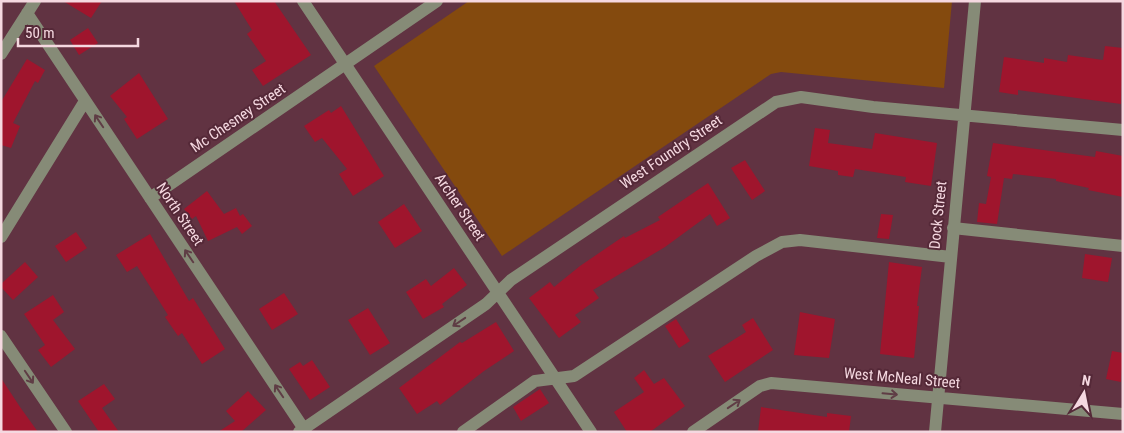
<svg xmlns="http://www.w3.org/2000/svg" width="1124" height="433" viewBox="0 0 1124 433" font-family="'Roboto Condensed',sans-serif">
	<style>
		.green { fill: #844a0e }
		.building { fill: #9f152d }
		.lines { fill: none; stroke-linecap: round; stroke-linejoin: round }
		.minor { stroke: #868b77; stroke-width: 12 }
		.oneway { stroke: #5f3d45 }
		.labels { text-anchor: middle; dominant-baseline: central; stroke-width: 4; stroke-linejoin: round; paint-order: stroke }
		.street-label { font-size: 15px; fill: #f5d8e0; stroke: #552938 }
	</style>
	<rect width="100%" height="100%" fill="#613342"/>
	<path class="green" d="M469 1H952L944 88 781 72 771 74 502 256 374 66Z"/>
	<path class="building" d="M63 1H102L91 18Z
		M234 1H274L311 55 263 86 252 70 266 61 247 34 252 30Z
		M88 28 98 43 79 55 70 40Z
		M1105 46 1123 48 1121 104 1018 90V95L999 92 1004 57 1044 63V58L1067 62 1068 55 1103 60Z
		M27 59 45 70 38 83 35 81 13 123 20 126 11 148 1 145V102Z
		M139 73 168 119 137 139 124 119 127 117 110 96Z
		M341 106 384 176 353 196 339 174 347 169 322 138 315 142 304 126 329 110 331 113Z
		M815 128 830 130 828 143 872 149 875 133 937 143 931 186 905 182 906 177 855 169 853 177 838 175V171L809 166Z
		M993 143 1095 157 1096 151 1123 156V197L1088 190 1089 188 1056 181V179L1013 174 1012 179 1004 178 997 224 977 222 979 203 986 204 991 177 987 176Z
		M745 160 765 191 752 200 731 168Z
		M708 183 730 218 717 226 710 214 665 247 593 290 599 298 575 315 581 322 559 338 529 298 550 282 554 287 580 266 624 236 625 238 660 220 658 217Z
		M207 191 224 214 236 208 240 216 243 214 252 226 242 234 237 227 208 241 196 216 192 219 184 209Z
		M404 204 422 231 395 248 378 222Z
		M881 214 893 215 889 239 877 238Z
		M76 232 87 248 66 262 55 246Z
		M150 234 189 301 193 298 225 349 202 364 182 333 178 336 165 317 168 315 137 266 127 272 116 255Z
		M1085 254 1112 258 1108 282 1082 278Z
		M25 262 38 277 13 300 1 287V284Z
		M889 262 922 267 917 306H919L914 358 880 354Z
		M454 268 467 285 442 304 444 307 423 319 406 292 426 279 431 286Z
		M284 293 298 314 272 330 259 309Z
		M53 295 64 312 53 320 75 349 51 367 38 350 45 345 24 314Z
		M368 308 390 343 370 355 348 320Z
		M800 312 835 319 829 358 794 355Z
		M753 318 773 350 725 382 708 356 746 332 742 325Z
		M676 319 690 341 679 348 665 326Z
		M496 322 514 351 484 371 440 405 437 401 417 414 399 388 460 342 462 343Z
		M1112 351 1123 353 1121 382 1106 379Z
		M312 360 330 387 310 400 289 369 300 362 303 366Z
		M644 370 654 384 664 378 685 406 650 432H627L614 412 644 392 634 378Z
		M1 378 20 407 38 432H1Z
		M104 384 115 399 102 408 119 432H99L78 401Z
		M540 389 549 403 521 421 513 407Z
		M248 391 266 410 241 432H218L235 421 226 411Z
		M761 407 827 417V413L851 416 849 432H758Z"/>
	<g class="lines">
		<path class="minor" d="M303 1 591 432
			M27 13 306 432
			M1 54 35 1
			M150 198 437 1
			M953 228 1123 246
			M1 237 85 101
			M1 336 66 432
			M299 432 486 304 511 280 776 102 801 97 873 107 1123 130
			M463 432 535 381 574 376 756 256 782 242 800 240 951 257
			M693 432 760 386 771 383 1123 414
			M935 432 975 1"/>
	</g>
	<defs><path id="oneway-shaft" d="M-6 0H5M1.5-3L5.5 0L1.5 3" fill="none" stroke-width="1.6" stroke-linecap="round" stroke-linejoin="round" transform="scale(1.25)"/></defs>
	<g class="oneway">
		<use href="#oneway-shaft" transform="translate(99 121) rotate(-124)"/>
		<use href="#oneway-shaft" transform="translate(189 256) rotate(-124)"/>
		<use href="#oneway-shaft" transform="translate(459 322) rotate(146)"/>
		<use href="#oneway-shaft" transform="translate(29 377) rotate(56)"/>
		<use href="#oneway-shaft" transform="translate(279 391) rotate(-124)"/>
		<use href="#oneway-shaft" transform="translate(890 394) rotate(5)"/>
		<use href="#oneway-shaft" transform="translate(734 404) rotate(-34)"/>
	</g>
	<g class="labels">
		<g class="street-label">
			<text transform="translate(238 118) rotate(-34)">Mc Chesney Street</text>
			<text transform="translate(671 152) rotate(-34)">West Foundry Street</text>
			<text transform="translate(460 207) rotate(56)">Archer Street</text>
			<text transform="translate(180 214) rotate(56)">North Street</text>
			<text transform="translate(938 215) rotate(-84)">Dock Street</text>
			<text transform="translate(902 378) rotate(5)">West McNeal Street</text>
		</g>
	</g>
	<rect width="1124" height="433" fill="none" stroke="#f5d8e0" stroke-width="5"/>
	<g transform="translate(1084 393) rotate(10)" stroke="#552938" stroke-width="4" paint-order="stroke">
	<path d="M0-4L9 19L0 12L-9 19Z" fill="#f5d8e0"/>
	<text y="-8" font-size="14" font-weight="bold" text-anchor="middle" fill="#f5d8e0">N</text>
	</g>
	<path d="M18 38v8h120v-8" fill="none" stroke="#f5d8e0" stroke-width="2.5"/>
	<text x="25" y="38" font-size="15" fill="#f5d8e0" stroke="#552938" stroke-width="4" paint-order="stroke">50 m</text>
</svg>
